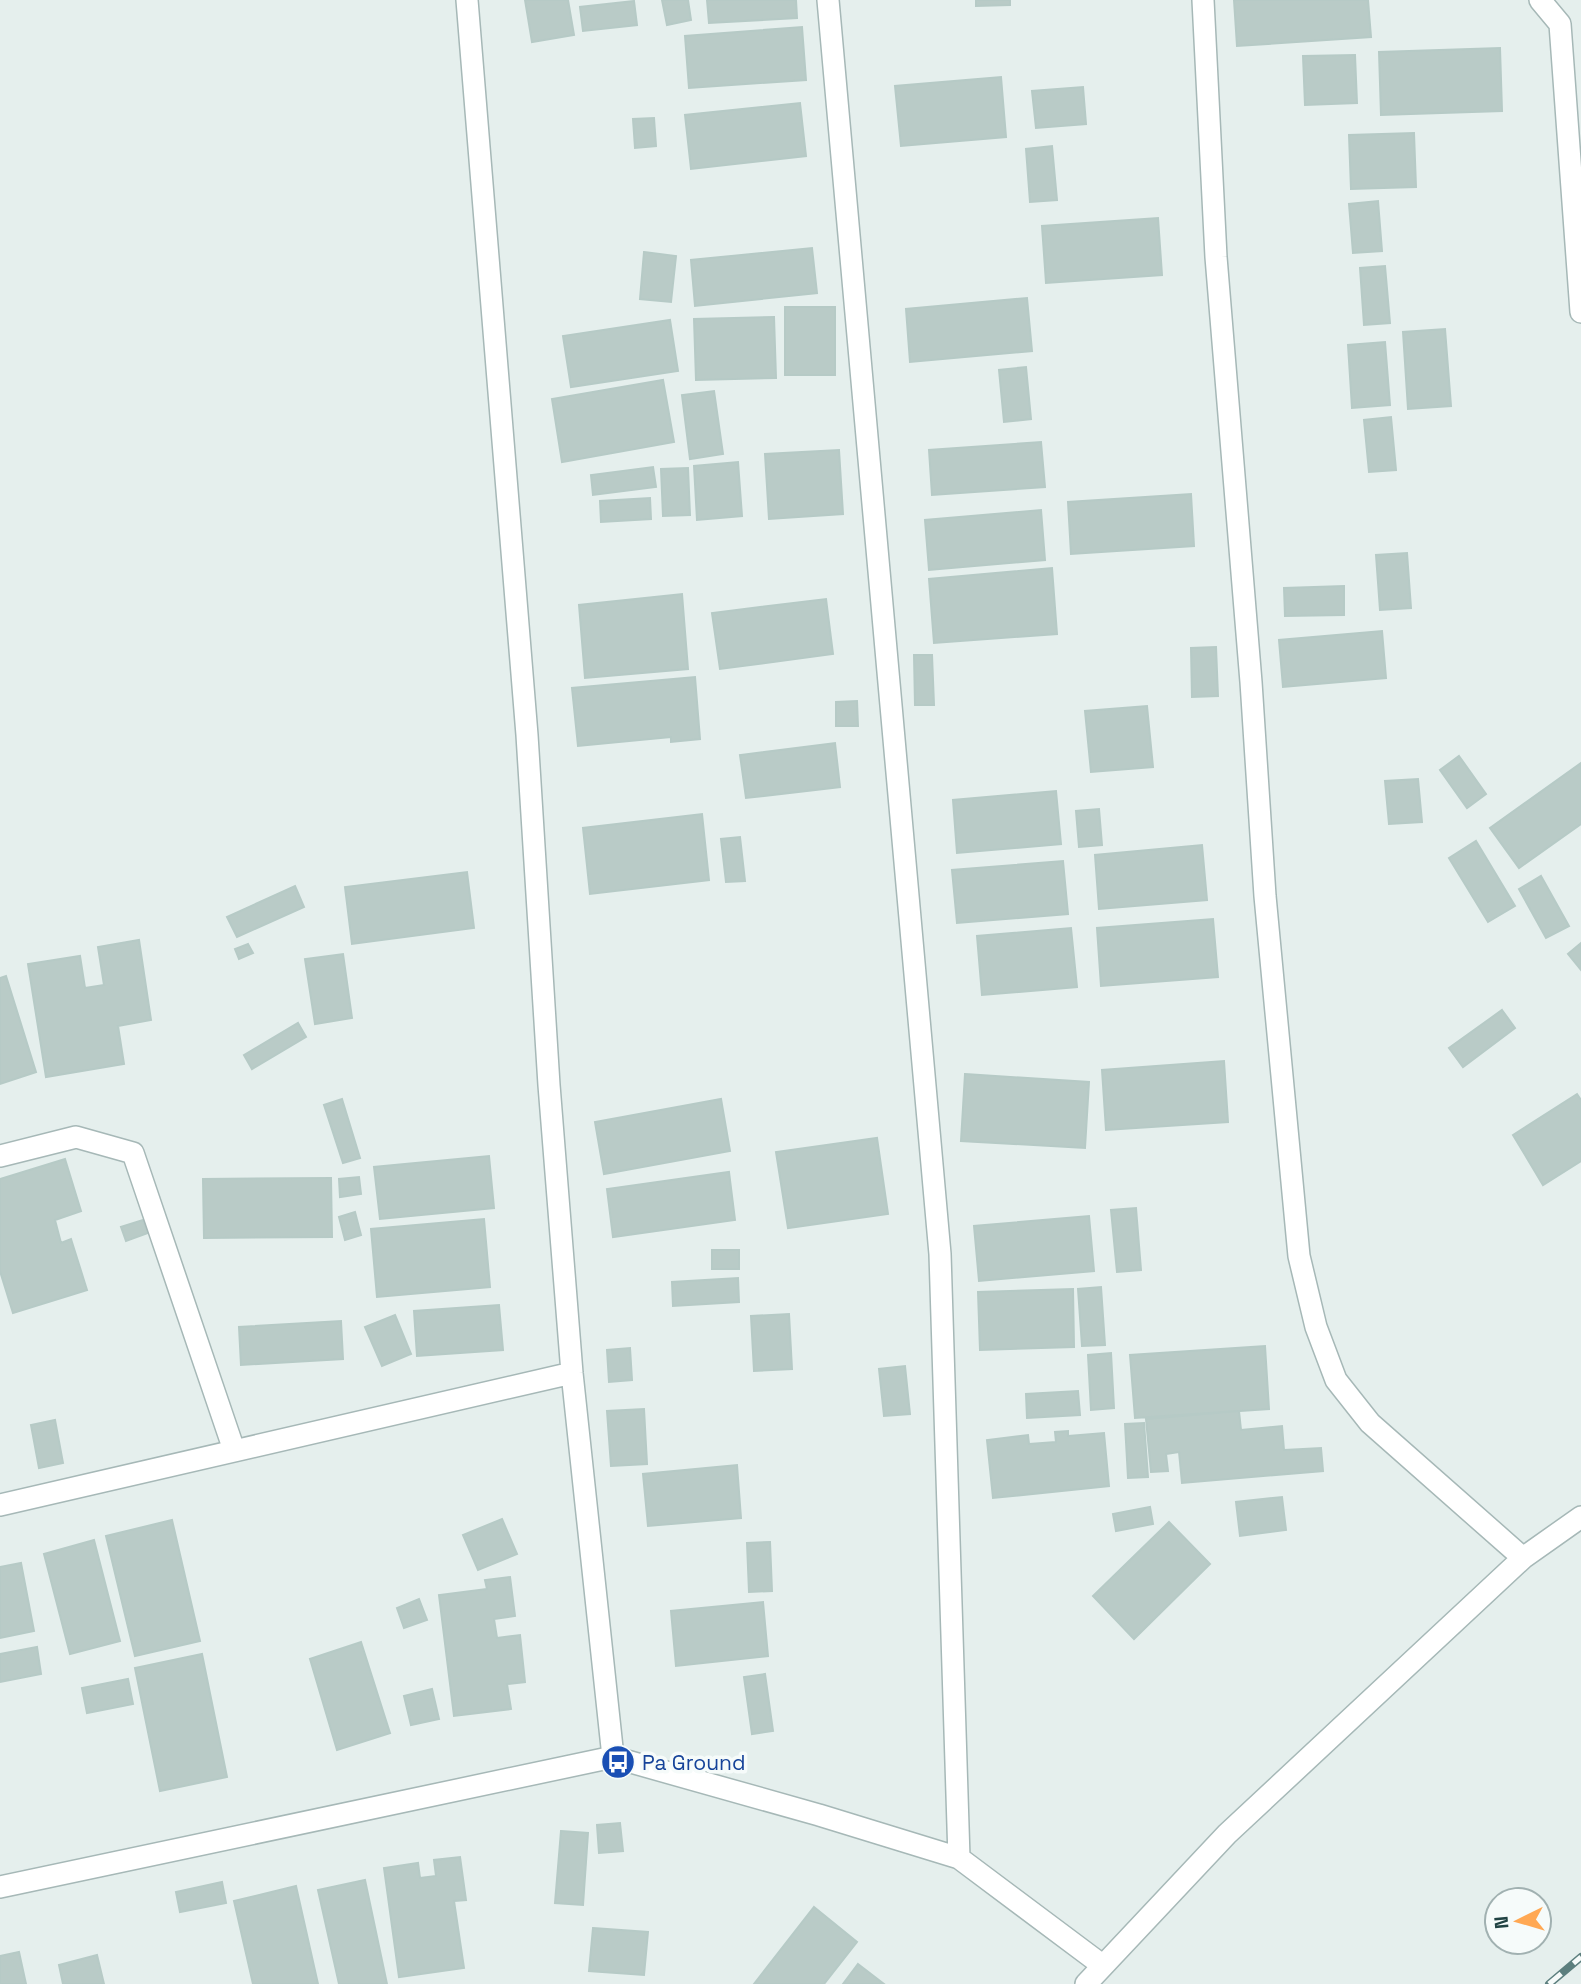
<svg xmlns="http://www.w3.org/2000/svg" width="1581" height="1984" viewBox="0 0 1581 1984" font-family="'Space Grotesk',sans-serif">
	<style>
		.building { fill: #b9cbc7; stroke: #b6cac6; stroke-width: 2 }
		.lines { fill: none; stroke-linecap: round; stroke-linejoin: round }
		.minor-casing { stroke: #a6b8b7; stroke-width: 24 }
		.minor { stroke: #fff; stroke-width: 21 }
		.rail-casing { stroke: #5c7f7e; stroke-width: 8 }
		.rail { stroke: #f6fbfa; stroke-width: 5; stroke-dasharray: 16; stroke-linecap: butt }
		.labels { text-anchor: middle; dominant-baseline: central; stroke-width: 7; stroke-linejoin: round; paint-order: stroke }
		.transit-label { font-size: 21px; fill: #164399; stroke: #f6fbfa; text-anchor: start }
	</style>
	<rect width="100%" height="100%" fill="#e5efed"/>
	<path class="building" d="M525 0H568L574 35 532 42Z
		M662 0H688L691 20 667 25Z
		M707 0H796L797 18 709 23Z
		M976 0H1010V5L976 6Z
		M1234 0H1368L1371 37 1237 46Z
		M634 1 637 25 583 31 580 7Z
		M802 27 806 80 689 88 685 36Z
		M1500 48 1502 111 1381 115 1379 52Z
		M1355 55 1357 103 1305 105 1303 56Z
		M1001 77 1006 137 901 146 895 86Z
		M1083 87 1086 124 1036 128 1032 91Z
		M800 103 806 156 691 169 685 115Z
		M654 118 656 146 635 148 633 119Z
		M1414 133 1416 187 1351 189 1349 135Z
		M1052 146 1057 200 1030 202 1026 149Z
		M1378 201 1382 251 1353 253 1349 204Z
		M1158 218 1162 275 1046 283 1042 226Z
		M812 248 817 293 695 306 691 260Z
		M644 252 676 256 671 302 640 299Z
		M1385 266 1390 323 1364 325 1360 268Z
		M1027 298 1032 351 910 362 906 309Z
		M785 307H835V375H785Z
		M774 317 776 378 696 380 694 319Z
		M670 320 678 371 571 387 563 336Z
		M1445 329 1451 406 1408 409 1403 332Z
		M1385 342 1390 405 1352 408 1348 345Z
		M1026 367 1031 419 1004 422 999 370Z
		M663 380 674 442 562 462 552 399Z
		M714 391 723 454 690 459 682 395Z
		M1391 417 1396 470 1369 472 1364 420Z
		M1041 442 1045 487 932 495 929 450Z
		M839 450 843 514 769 519 765 454Z
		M738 462 742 516 697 520 694 466Z
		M653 467 656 487 593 495 591 475Z
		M688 468 690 515 663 516 661 469Z
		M1191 494 1194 546 1071 554 1068 502Z
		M650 498 651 519 601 522 600 501Z
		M1041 510 1045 560 929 570 925 520Z
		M1407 553 1411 608 1380 610 1376 555Z
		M1052 568 1057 634 934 643 929 579Z
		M1344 586V615L1285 616 1284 588Z
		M682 594 688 669 585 678 579 605Z
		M826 599 833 654 720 669 712 613Z
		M1382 631 1386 678 1283 687 1279 640Z
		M1216 647 1218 696 1192 697 1191 648Z
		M914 655H932L934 705H915Z
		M695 677 700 739 671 742V737L578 746 572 688Z
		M857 701 858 726H836V702Z
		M1147 706 1153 767 1091 772 1085 711Z
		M835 743 840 787 746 798 740 755Z
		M1459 756 1486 794 1467 808 1440 770Z
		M1581 763V824L1519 868 1490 828Z
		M1418 779 1422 822 1389 824 1385 781Z
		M1056 791 1061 844 957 853 953 800Z
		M1099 809 1102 845 1079 847 1076 811Z
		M702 814 709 880 590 894 583 828Z
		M740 837 745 881 726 882 721 839Z
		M1476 841 1515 906 1488 922 1449 858Z
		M1202 845 1207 900 1099 909 1095 855Z
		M1063 861 1068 914 957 923 952 870Z
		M467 872 474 928 352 944 345 887Z
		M1541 876 1569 926 1546 938 1519 889Z
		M295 886 304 907 237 937 227 917Z
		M1213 919 1218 977 1101 986 1097 928Z
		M1071 928 1077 987 982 995 977 936Z
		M139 940 151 1020 118 1026 124 1064 46 1077 28 964 80 956 85 988 104 985 98 947Z
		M1581 943V970L1568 954Z
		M248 944 253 953 239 959 235 949Z
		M343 954 352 1018 315 1024 305 959Z
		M6 976 36 1072 0 1084V978Z
		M1502 1010 1515 1028 1463 1067 1449 1048Z
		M298 1023 306 1037 252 1069 244 1055Z
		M1224 1061 1228 1122 1106 1130 1102 1070Z
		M965 1074 1089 1082 1085 1148 961 1141Z
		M1577 1094 1581 1100V1161L1543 1185 1513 1135Z
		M342 1099 360 1158 343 1163 324 1105Z
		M721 1099 730 1151 604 1174 595 1122Z
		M877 1138 888 1214 788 1228 776 1152Z
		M489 1156 494 1208 380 1219 374 1167Z
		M65 1159 81 1211 55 1220 61 1243 71 1239 87 1290 13 1313 0 1271V1179Z
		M729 1172 735 1220 613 1237 607 1189Z
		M359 1177 361 1194 340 1197 339 1179Z
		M331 1178 332 1237 204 1238 203 1179Z
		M1136 1208 1141 1270 1117 1272 1111 1210Z
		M355 1212 361 1235 345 1240 339 1217Z
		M1089 1216 1094 1271 979 1281 974 1226Z
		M484 1219 490 1287 377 1297 371 1229Z
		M143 1220 148 1233 126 1241 121 1227Z
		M712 1250H739V1269H712Z
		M738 1278 739 1302 673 1306 672 1282Z
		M1101 1287 1105 1345 1082 1346 1078 1289Z
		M1073 1289 1074 1347 980 1350 978 1292Z
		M499 1305 503 1350 417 1356 414 1311Z
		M789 1314 792 1369 754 1371 751 1316Z
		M395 1315 411 1354 382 1366 365 1327Z
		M341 1321 343 1359 241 1365 239 1327Z
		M1265 1346 1269 1409 1135 1418 1130 1355Z
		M630 1348 632 1380 609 1382 607 1350Z
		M1111 1353 1114 1408 1091 1410 1088 1355Z
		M905 1366 910 1414 884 1416 879 1369Z
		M1078 1391 1080 1415 1027 1418 1026 1394Z
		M644 1409 647 1464 611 1466 607 1411Z
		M1239 1411 1241 1430 1282 1426 1284 1450 1321 1448 1323 1471 1182 1483 1179 1452 1166 1454 1168 1471 1151 1472 1146 1419Z
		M55 1420 63 1463 39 1468 31 1425Z
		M1144 1423 1148 1477 1128 1478 1125 1424Z
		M1068 1431V1436L1104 1433 1109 1486 993 1498 987 1440 1028 1435 1029 1444 1056 1442 1055 1432Z
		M737 1465 741 1518 648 1526 643 1474Z
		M1282 1497 1286 1530 1240 1536 1236 1502Z
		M1150 1507 1153 1524 1116 1531 1113 1514Z
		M502 1519 517 1554 478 1570 463 1535Z
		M172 1520 200 1641 135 1656 106 1536Z
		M1169 1522 1210 1564 1134 1639 1093 1596Z
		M94 1540 120 1641 70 1654 44 1554Z
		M770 1542 772 1591 749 1592 747 1543Z
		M21 1563 34 1631 0 1638V1567Z
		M510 1577 515 1616 494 1619 497 1638 520 1635 525 1682 507 1684 511 1709 454 1716 439 1595 487 1589 485 1580Z
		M419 1599 427 1620 404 1628 397 1608Z
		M763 1602 768 1656 676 1666 671 1611Z
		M361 1642 390 1733 337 1750 310 1659Z
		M37 1647 41 1674 0 1682V1654Z
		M202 1654 227 1777 160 1791 135 1668Z
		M765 1674 773 1731 752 1734 744 1677Z
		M128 1679 133 1704 87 1713 82 1688Z
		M432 1689 439 1719 411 1725 404 1696Z
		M620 1823 623 1851 599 1853 597 1825Z
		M561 1831 588 1833 583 1905 555 1903Z
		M460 1857 466 1900 454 1901 464 1968 399 1977 384 1868 418 1863 420 1878 436 1876 434 1860Z
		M365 1880 387 1984H339L318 1890Z
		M222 1882 226 1903 180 1912 176 1892Z
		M296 1886 318 1984H253L234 1901Z
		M814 1907 857 1942 824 1984H754Z
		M593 1928 648 1932 644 1975 589 1971Z
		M19 1952 26 1984H0V1956Z
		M97 1955 104 1984H63L59 1965Z
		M858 1964 884 1984H843Z"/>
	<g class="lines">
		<g class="minor-casing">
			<path id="minor" d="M467 0 527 735 549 1085 572 1373 613 1757 819 1815 959 1858 1102 1965
				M828 0 940 1254 959 1858
				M1203 0 1216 257 1251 682 1265 896 1299 1256 1316 1327 1336 1380 1370 1423 1523 1558
				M1540 0 1560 24 1581 312
				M0 1156 76 1137 133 1153 234 1450
				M0 1505 572 1373
				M0 1887 613 1757
				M1086 1984 1227 1834 1523 1558 1581 1517"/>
		</g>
		<use href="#minor" class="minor"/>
		<g class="rail-casing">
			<path id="rail" d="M1549 1984 1581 1957"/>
		</g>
		<use href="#rail" class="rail"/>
	</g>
	<defs>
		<g id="bus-disc" transform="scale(1.75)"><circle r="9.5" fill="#1a4fb4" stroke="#f6fbfa"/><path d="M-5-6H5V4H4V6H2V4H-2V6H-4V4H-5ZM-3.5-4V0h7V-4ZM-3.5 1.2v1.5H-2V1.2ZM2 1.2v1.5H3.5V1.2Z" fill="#fff"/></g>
	</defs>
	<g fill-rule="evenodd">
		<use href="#bus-disc" x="618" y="1762"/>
	</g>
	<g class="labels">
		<g class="transit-label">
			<text x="642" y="1762">Pa Ground</text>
		</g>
	</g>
	<g transform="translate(1518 1921) rotate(265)"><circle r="33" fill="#f6fbfa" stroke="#a1b1b1" stroke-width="2"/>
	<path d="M0-5L12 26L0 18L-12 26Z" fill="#ffa853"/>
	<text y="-10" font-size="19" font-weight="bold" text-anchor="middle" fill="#214343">N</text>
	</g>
</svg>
